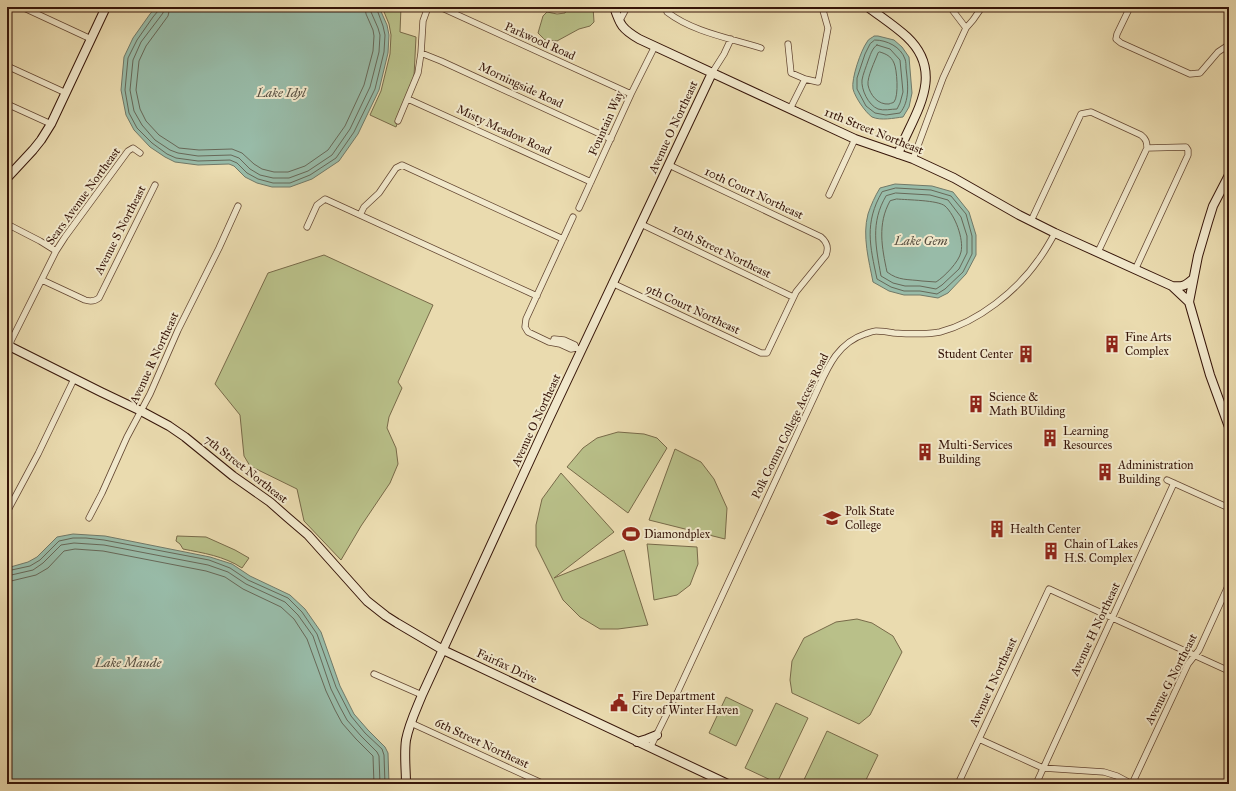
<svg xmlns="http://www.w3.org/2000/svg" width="1236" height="791" viewBox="0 0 1236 791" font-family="'IM FELL Great Primer',serif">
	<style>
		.green { fill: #b9c089; stroke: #786a49 }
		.water { fill: #98bba8; stroke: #717968 }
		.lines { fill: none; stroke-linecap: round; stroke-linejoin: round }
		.shore { stroke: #676858; stroke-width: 1 }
		.street-casing { stroke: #634632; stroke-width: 7 }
		.secondary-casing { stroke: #361509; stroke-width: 10 }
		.street { stroke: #f1e8cb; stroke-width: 5.5 }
		.secondary { stroke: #f1e8cb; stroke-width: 8 }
		.labels { text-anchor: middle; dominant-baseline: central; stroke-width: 4; stroke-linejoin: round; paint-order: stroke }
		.street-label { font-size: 12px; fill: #361509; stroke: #f1e8cb }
		.poi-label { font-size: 12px; fill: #361509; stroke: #f1e8cb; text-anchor: start }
		.water-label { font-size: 13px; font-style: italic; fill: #584f41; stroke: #f1e8cb }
	</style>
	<rect width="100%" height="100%" fill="#eadbaf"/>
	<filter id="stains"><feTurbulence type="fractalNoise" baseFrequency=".005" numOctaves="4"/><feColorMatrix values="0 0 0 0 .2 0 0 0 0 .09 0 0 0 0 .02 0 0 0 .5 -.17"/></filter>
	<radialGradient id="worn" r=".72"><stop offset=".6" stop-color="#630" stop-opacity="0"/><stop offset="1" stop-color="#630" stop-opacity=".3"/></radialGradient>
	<path class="green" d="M382 7H401L400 32 416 37 414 76 396 127 370 115 381 91 390 54 391 35 389 24Z
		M568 7H593L594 22 590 26 579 29 557 41 545 40 538 33 543 16 547 12 557 14 565 13Z
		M324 255 433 305 398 382 402 388 389 417 387 428 396 448 398 464 390 483 361 526 341 560 304 521 297 489 250 466 244 456 240 415 215 384 268 273Z
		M618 432 644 434 657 438 667 448 628 513 567 467 583 448 597 438Z
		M675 449 701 462 714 479 727 508 725 539 649 520Z
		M561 473 614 532 554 578 624 550 648 625 618 629H600L580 617 563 600 536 546V525L542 499Z
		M177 536 206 537 235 550 249 558 242 568C224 556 203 553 183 549L180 544 176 541Z
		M647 544 697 547 698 564 690 585 677 595 654 600Z
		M857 619 872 623 893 636 902 652 870 715 859 724 792 693 790 680 792 661 804 638 836 622Z
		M726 697 753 710 736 746 709 733Z
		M776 703 808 718 777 783 745 768Z
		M827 731 878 755 864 784H802Z"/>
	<path class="water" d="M156 7H379L387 25 389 35 388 53 379 90 358 134 339 161 312 179 290 187H272L257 183 245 177 234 166 229 164 198 165 175 162 165 157 150 147 134 130 126 115 121 90 124 57 133 38 150 14Z
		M874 36H878L894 40 902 47 909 57 912 93 909 107 903 117C894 118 881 121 872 117 865 112 855 97 853 89 851 79 861 50 867 42 868 39 872 38 874 36Z
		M895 184 932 186 953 192 969 212 976 235V255L966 274 948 293 938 298 920 295H904L889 291 873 282C869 261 862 236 868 214 871 205 875 196 880 188Z
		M1229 276V326C1226 308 1223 294 1229 276Z
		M73 534 105 536 210 557 232 564 250 576 290 595 305 609 321 632 340 686 354 714 368 730 385 747 388 753 389 784H7V568L28 562 37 557 57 537Z"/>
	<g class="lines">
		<path class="shore" d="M159 7 158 11 153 17 137 40 128 58 125 90 129 113 137 128 152 143 167 154 176 158 198 161 230 160 237 163 247 173 258 179 273 183H290L310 175 336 158 354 132 375 89 384 52 385 35 383 26 376 7
			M164 7 163 13 141 42 133 60 130 90 134 111 142 125 155 140 170 150 178 153 198 156 231 155 239 158 250 169 260 175 273 178H289L308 171 332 155 350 129 370 87 379 52 380 35 378 28 371 12V7
			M170 7 168 16 146 46 139 61 136 90 140 109 146 121 159 135 173 144 179 148 199 150 232 149 242 153 254 164 262 169 274 172H288L305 166 328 150 345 126 364 85 373 51 374 36 373 30 366 14 365 7
			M875 40C887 40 901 47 905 59 906 62 906 65 906 68 908 84 910 101 900 113L886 115 875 113 866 106 857 89V78L865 54 870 44Z
			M877 45 890 49 900 60 903 92 900 103 897 109C891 109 884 111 878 109 868 105 861 89 862 80 863 74 866 67 868 61 870 56 872 48 877 45Z
			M880 52C886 54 891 56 894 63 897 69 899 96 894 102 893 103 891 103 889 104 878 105 870 95 868 85 867 77 875 61 878 53Z
			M896 188 931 190 951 196 966 214 972 236V254L963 272 945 289 937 294 920 291H904L891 287 877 279C870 246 864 223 882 192Z
			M896 193 930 195 948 200 961 217 967 236V253L959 269 942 285 936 289 920 286H905L893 283 881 276C876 247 870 223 886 196Z
			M897 199C907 200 938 200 945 206 955 215 964 239 961 252 959 262 944 277 936 282 931 282 927 281 922 281 908 279 899 281 887 272 882 248 877 224 890 201Z
			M7 571 30 566 40 560 59 541 73 538H86L104 540 209 560 230 568 248 580 288 598 302 612 317 634 336 687 351 716 365 733 382 749 384 755 385 784
			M7 576 33 570 43 563 61 545 74 543 104 545 208 565 228 572 246 584 285 602 298 615 313 636 331 689 340 707 347 720 361 736 377 752 379 756 380 784
			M7 582 36 575 48 568 64 551 75 549 103 551 206 571 225 577 243 589 281 607 294 619 307 639 326 691 335 710 342 723 356 739 373 756 374 784"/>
		<g class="street-casing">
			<path id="street" d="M22 7 91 39
				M440 7 631 94
				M666 7 667 12C693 32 729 38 761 48
				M1130 7 1117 34 1116 39 1121 43 1190 74 1200 73 1218 52 1227 46 1229 43
				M1227 7 1229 8
				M619 22 627 7
				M966 28 973 20 982 7
				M788 44 791 73 805 79 818 82 828 28 822 7
				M421 53 441 61 611 139
				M7 66 66 93
				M712 73 724 54 731 39
				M408 99 591 182
				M7 104 51 124
				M790 109 805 79
				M398 121 418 73 421 53 423 21 428 7
				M913 159 943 78 966 28 950 7
				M829 195 855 139
				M579 208 631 94 655 46
				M360 215 364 207 379 193 396 168 402 165 563 239
				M573 217 526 319 525 327 528 332 549 342 560 344 571 349 576 348
				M1031 221 1081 114 1091 112 1141 135C1146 139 1147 142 1147 148L1098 252
				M7 224 40 241 56 251
				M641 224 793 297
				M307 227 317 205 325 199 537 296
				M1135 270 1188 155V150L1186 147 1147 148
				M42 280 85 300C91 302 95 301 99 298L155 185
				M612 283 761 353H767L796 292 826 255C829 247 827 242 821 237L669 165
				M554 339 564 340 575 345 576 348 578 349
				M7 353 10 347 11 341 56 251 65 237 128 151 133 148 140 153
				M1167 480 1229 508
				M7 512 38 454 74 379
				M89 518 102 493 127 437 150 394 178 330 219 248 238 206
				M374 674 422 695
				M411 723 544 784
				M979 739 1043 768 1104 772 1117 776 1132 784
				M650 748 678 691 816 393C827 369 837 343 865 334 868 333 873 331 876 331 882 331 889 332 894 333 909 334 926 335 940 332 978 322 1017 291 1039 259 1045 251 1050 242 1055 233
				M958 784 1049 589 1229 671
				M1036 784 1174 483
				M1132 784 1188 664 1199 650 1229 584
				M1227 784 1229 781"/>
		</g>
		<g class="secondary-casing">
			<path id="secondary" d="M614 7C620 25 622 29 639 39L855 139 913 159 954 178 1019 215 1055 233 1172 286 1189 302
				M868 7C881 17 895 26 907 37 947 75 913 115 898 154
				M1229 175 1213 206 1208 222 1198 256 1189 302 1210 375 1229 427
				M7 178 33 150 41 140 51 124 106 7
				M1172 286C1183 287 1185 286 1193 279
				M7 345 101 392 141 411 169 426 185 437 233 476 270 502 287 517 308 535 367 601 386 616 397 623 443 650 728 784
				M637 742 647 739 657 735
				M406 784C406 770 404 754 406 740 409 724 416 710 422 695L547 423 712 73"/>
		</g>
		<use href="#street" class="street"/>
		<use href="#secondary" class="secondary"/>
	</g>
	<defs>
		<g id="building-bare" transform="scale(1.38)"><path d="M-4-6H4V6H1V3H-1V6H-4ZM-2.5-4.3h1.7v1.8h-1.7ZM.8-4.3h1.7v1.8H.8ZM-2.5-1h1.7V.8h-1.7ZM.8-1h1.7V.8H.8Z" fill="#8f2418" stroke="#f1e8cb" stroke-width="2.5" paint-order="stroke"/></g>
		<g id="university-bare" transform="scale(1.38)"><path d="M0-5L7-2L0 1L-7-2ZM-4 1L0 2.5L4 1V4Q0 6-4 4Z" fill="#8f2418" stroke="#f1e8cb" stroke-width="2.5" paint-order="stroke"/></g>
		<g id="stadium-bare" transform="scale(1.38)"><path d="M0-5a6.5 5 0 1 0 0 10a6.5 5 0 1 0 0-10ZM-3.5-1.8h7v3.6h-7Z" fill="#8f2418" stroke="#f1e8cb" stroke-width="2.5" paint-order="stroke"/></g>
		<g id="civic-bare" transform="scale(1.38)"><path d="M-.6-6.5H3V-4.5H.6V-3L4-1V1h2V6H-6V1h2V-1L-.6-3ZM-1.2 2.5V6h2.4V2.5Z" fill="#8f2418" stroke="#f1e8cb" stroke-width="2.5" paint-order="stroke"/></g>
	</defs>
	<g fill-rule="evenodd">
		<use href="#building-bare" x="1112" y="344"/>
		<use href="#building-bare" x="1026" y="354"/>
		<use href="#building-bare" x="976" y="404"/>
		<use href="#building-bare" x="1050" y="438"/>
		<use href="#building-bare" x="925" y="452"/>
		<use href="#building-bare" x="1105" y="472"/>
		<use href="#university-bare" x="832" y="518"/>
		<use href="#building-bare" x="997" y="529"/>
		<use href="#stadium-bare" x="631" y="534"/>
		<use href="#building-bare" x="1051" y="551"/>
		<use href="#civic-bare" x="619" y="703"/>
	</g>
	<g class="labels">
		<g class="street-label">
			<text transform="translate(540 41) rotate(24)">Parkwood Road</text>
			<text transform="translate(521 85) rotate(25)">Morningside Road</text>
			<text transform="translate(606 123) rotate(-66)">Fountain Way</text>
			<text transform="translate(673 127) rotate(-65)">Avenue O Northeast</text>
			<text transform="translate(504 130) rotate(25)">Misty Meadow Road</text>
			<text transform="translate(874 131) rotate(22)">11th Street Northeast</text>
			<text transform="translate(754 193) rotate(25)">10th Court Northeast</text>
			<text transform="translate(83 196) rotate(-54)">Sears Avenue Northeast</text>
			<text transform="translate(120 230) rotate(-63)">Avenue S Northeast</text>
			<text transform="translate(722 251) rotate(26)">10th Street Northeast</text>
			<text transform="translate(693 309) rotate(25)">9th Court Northeast</text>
			<text transform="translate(154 358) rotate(-65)">Avenue R Northeast</text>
			<text transform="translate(536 420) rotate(-65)">Avenue O Northeast</text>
			<text transform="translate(790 426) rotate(-64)">Polk Comm College Access Road</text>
			<text transform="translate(246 469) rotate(38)">7th Street Northeast</text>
			<text transform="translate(1095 629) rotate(-65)">Avenue H Northeast</text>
			<text transform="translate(507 666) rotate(25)">Fairfax Drive</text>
			<text transform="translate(1171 679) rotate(-63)">Avenue G Northeast</text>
			<text transform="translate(993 682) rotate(-65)">Avenue I Northeast</text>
			<text transform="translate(482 743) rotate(25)">6th Street Northeast</text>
		</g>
		<g class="poi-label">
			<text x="1125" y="337">Fine Arts<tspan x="1125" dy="14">Complex</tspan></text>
			<text x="1013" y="354" text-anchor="end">Student Center</text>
			<text x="989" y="397">Science &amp;<tspan x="989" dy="14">Math BUilding</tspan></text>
			<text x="1063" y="431">Learning<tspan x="1063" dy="14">Resources</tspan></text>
			<text x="938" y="445">Multi-Services<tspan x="938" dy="14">Building</tspan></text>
			<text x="1118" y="465">Administration<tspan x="1118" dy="14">Building</tspan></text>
			<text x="845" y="511">Polk State<tspan x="845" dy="14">College</tspan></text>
			<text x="1010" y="529">Health Center</text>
			<text x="644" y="534">Diamondplex</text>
			<text x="1064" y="544">Chain of Lakes<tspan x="1064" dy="14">H.S. Complex</tspan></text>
			<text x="632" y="696">Fire Department<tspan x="632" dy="14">City of Winter Haven</tspan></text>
		</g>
		<g class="water-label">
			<text x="281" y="93">Lake Idyl</text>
			<text x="921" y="241">Lake Gem</text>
			<text x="128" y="663">Lake Maude</text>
		</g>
	</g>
	<rect width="1236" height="791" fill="none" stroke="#eadbaf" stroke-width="24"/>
	<rect x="8" y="8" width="1220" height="775" fill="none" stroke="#361509" stroke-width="2"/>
	<rect x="12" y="12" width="1212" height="767" fill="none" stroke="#361509"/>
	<rect width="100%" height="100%" filter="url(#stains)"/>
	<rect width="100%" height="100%" fill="url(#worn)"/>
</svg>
